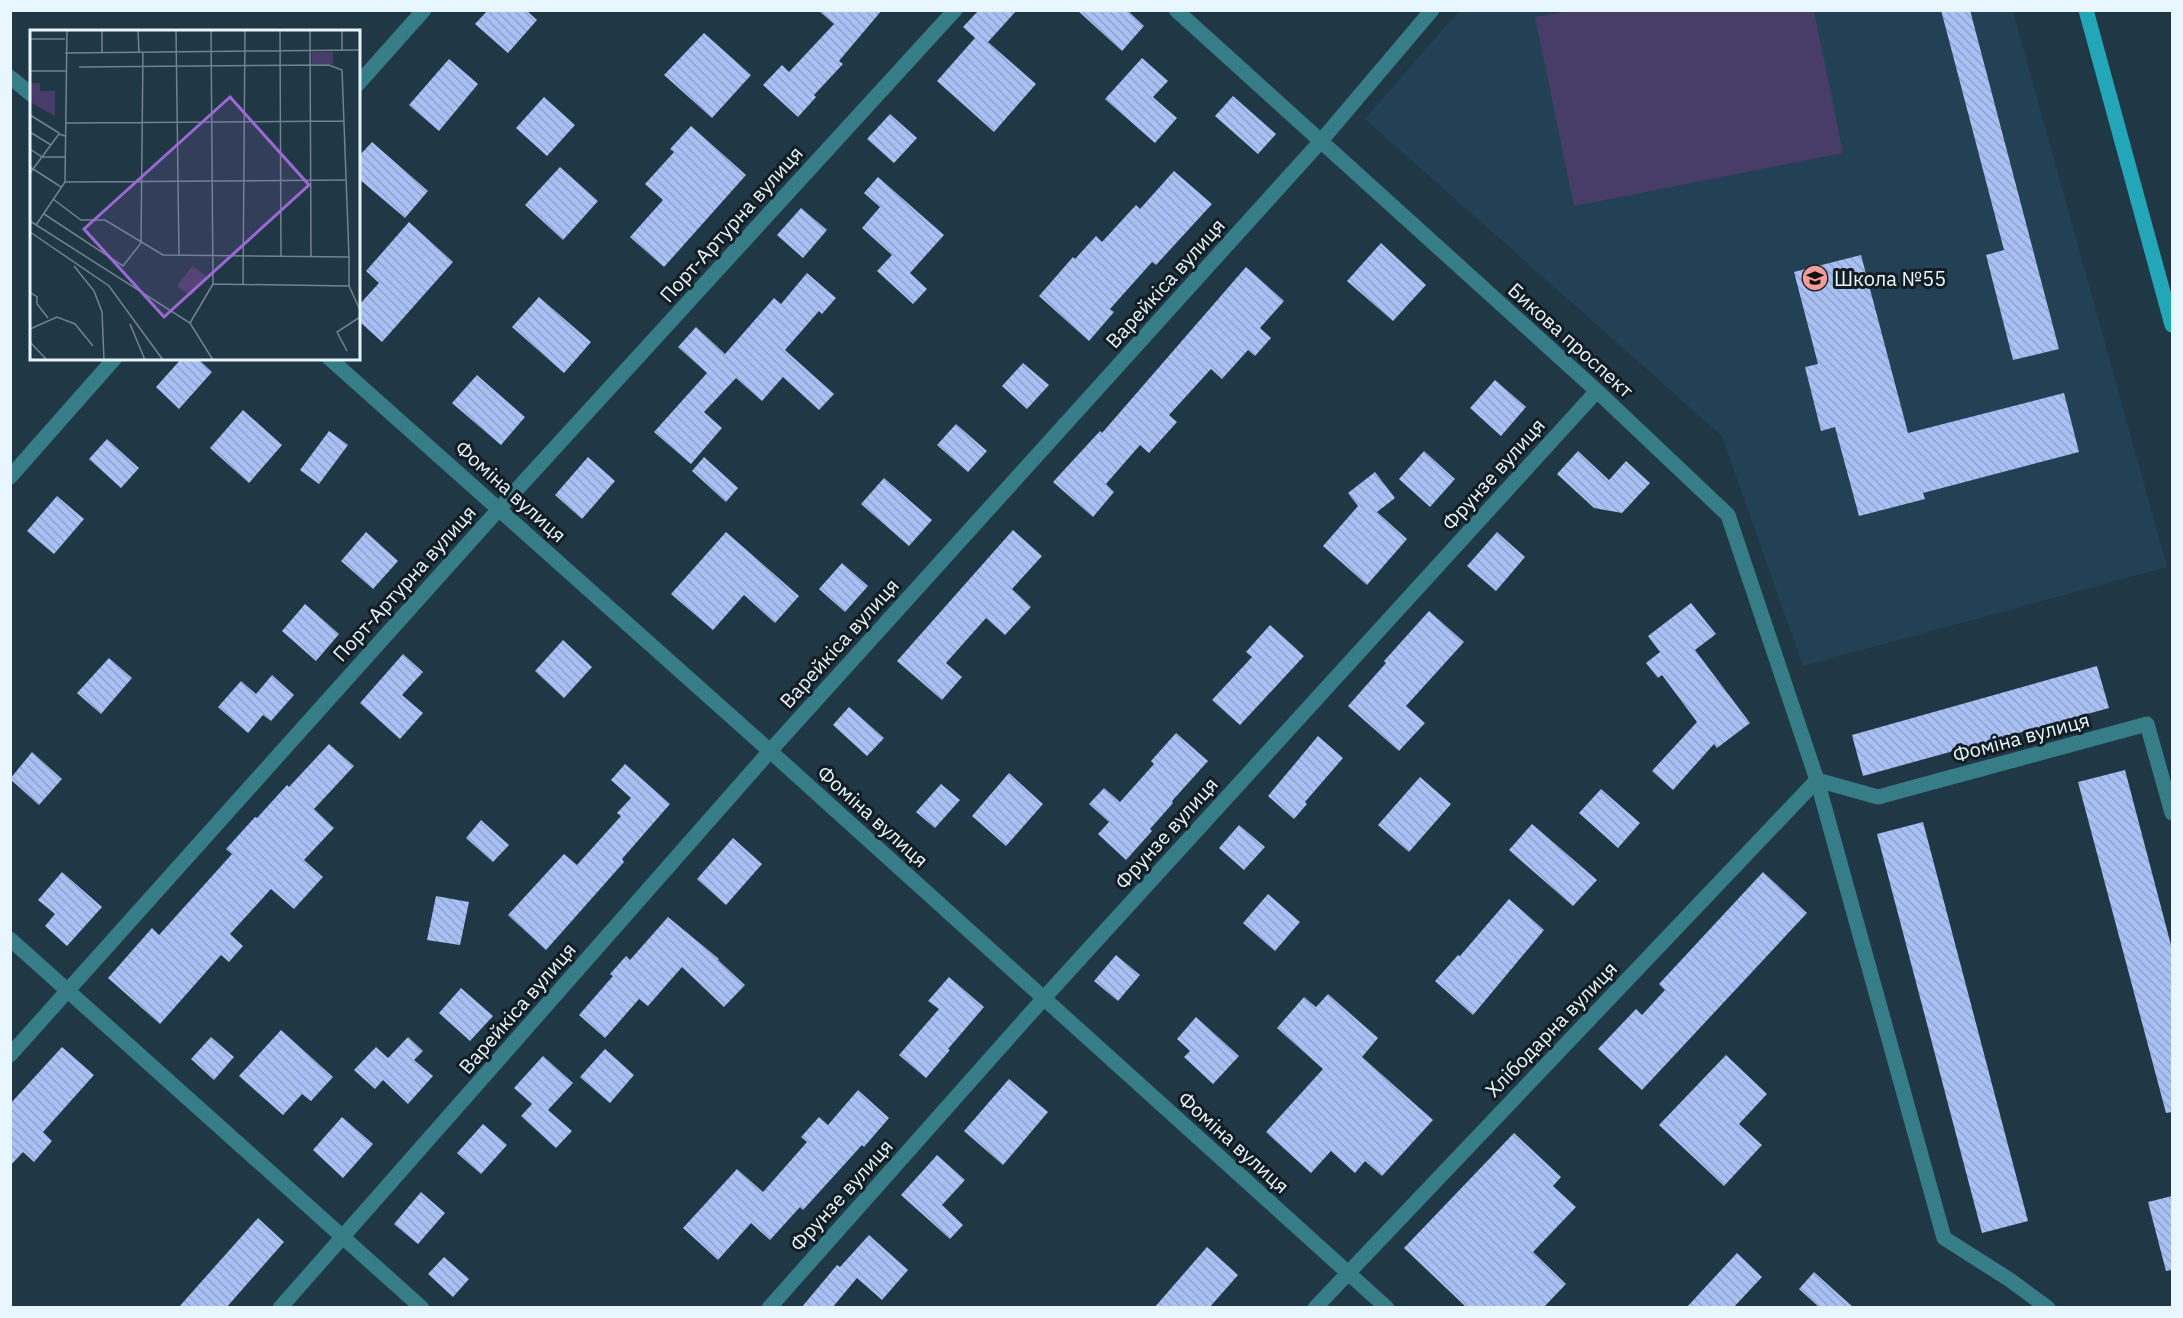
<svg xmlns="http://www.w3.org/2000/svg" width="2183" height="1318" viewBox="0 0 2183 1318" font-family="'IBM Plex Sans',sans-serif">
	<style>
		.built { fill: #234154 }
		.garden { fill: #483c68 }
		.building { fill: url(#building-back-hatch) }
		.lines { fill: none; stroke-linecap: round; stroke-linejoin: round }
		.street { stroke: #377d88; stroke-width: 15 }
		.secondary { stroke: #22a6b8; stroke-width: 15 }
		.labels { text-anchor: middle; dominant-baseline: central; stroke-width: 6; stroke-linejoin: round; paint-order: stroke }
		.street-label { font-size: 20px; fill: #e8f6ff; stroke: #131d24 }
		.poi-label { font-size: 20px; fill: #e8f6ff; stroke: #131d24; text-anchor: start }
		.inset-road { fill: none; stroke: #708390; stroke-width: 1.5 }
		.view { fill: #9c69d2; fill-opacity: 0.15; stroke: #9c69d2; stroke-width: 3 }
		.inset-edge { fill: none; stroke: #e8f6ff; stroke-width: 3 }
	</style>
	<defs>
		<pattern id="building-back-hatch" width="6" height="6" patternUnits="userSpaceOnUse" patternTransform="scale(1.5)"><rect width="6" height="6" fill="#a9c0f5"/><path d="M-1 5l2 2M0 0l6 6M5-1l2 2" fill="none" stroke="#90a2cb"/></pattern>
	</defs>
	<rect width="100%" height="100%" fill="#203746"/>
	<path class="built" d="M1459 11H2013L2167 567 1803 666 1722 436 1365 119Z"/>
	<path class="garden" d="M1569 11H1814L1843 153 1574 206 1535 17Z"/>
	<path class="building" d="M488 10H526L537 20 508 53 475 24Z
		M818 10H882L839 61 843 64 814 95 816 97 798 117 763 85 782 65 789 72 834 24Z
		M979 10H1017L988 42 1036 84 994 132 937 81 975 38 963 27Z
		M1077 10H1127L1144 26 1122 51Z
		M1941 10H1970L2059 349 2013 360 1986 255 2004 250Z
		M704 33 751 75 712 118 664 75Z
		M1142 58 1168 81 1153 97 1177 118 1155 143 1105 99Z
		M449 59 478 84 439 131 409 105Z
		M1233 96 1276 134 1258 154 1215 116Z
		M544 97 575 125 547 156 516 128Z
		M890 114 917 138 894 163 867 139Z
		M691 126 746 175 664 267 630 237 663 200 645 184 674 152 670 149Z
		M372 142 428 191 405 218 358 178V157Z
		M560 167 598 201 563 240 525 205Z
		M1174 171 1212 204 1156 265 1152 262 1110 309 1114 312 1089 341 1039 296 1073 257 1075 259 1096 236 1102 242 1136 205 1140 209Z
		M878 177 944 235 910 273 927 289 913 304 877 271 892 255 862 228 880 207 864 193Z
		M801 208 827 230 803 258 777 235Z
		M409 222 453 262 382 342 358 320V306L379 283 366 271Z
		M1381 243 1426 285 1393 321 1347 281Z
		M1861 255 1908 433 2064 393 2079 452 1923 493 1925 499 1859 516 1835 427 1821 431 1805 367 1818 364 1794 272Z
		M1246 267 1284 301 1260 328 1271 338 1255 356 1248 350 1222 379 1211 369 1169 415 1177 422 1149 453 1140 445 1106 484 1114 492 1093 517 1053 482 1100 431 1102 433Z
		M807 273 836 298 822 314 819 311 785 350 834 394 819 410 783 377 762 401 736 378 704 412 722 428 691 464 654 432 707 373 678 347 696 327 725 354 774 298 781 304Z
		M539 297 591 342 564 373 512 327Z
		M182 358H197L212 372 179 409 156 387Z
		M1023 363 1049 385 1027 409 1002 386Z
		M477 375 525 417 501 445 452 403Z
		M1495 380 1526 407 1501 436 1470 408Z
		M243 410 282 445 249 483 210 448Z
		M956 424 987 451 968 472 937 445Z
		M329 431 348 445 319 484 300 470Z
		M107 439 139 468 121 488 89 459Z
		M1424 451 1455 479 1430 507 1399 479Z
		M1578 451 1609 480 1626 461 1650 483 1622 513 1594 508 1557 474Z
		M588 457 615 481 582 519 555 495Z
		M704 457 738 488 726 502 692 471Z
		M1375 472 1395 498 1377 512 1407 539 1367 585 1323 546 1358 506 1348 493Z
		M884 478 932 520 909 546 861 504Z
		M57 496 84 519 54 554 27 531Z
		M1013 530 1042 556 1012 589 1031 607 1005 635 986 618 946 663 962 677 942 700 897 661Z
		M366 532 398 561 373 589 341 561Z
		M726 532 799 596 775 623 744 595 713 630 671 594Z
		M1497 532 1525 557 1496 591 1467 566Z
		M842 563 868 586 845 612 819 589Z
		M1691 603 1716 634 1695 650 1750 723 1717 748 1714 744 1673 790 1652 771 1697 722 1662 675 1658 678 1646 663 1660 652 1648 636Z
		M305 604 339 634 316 661 282 631Z
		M1429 611 1464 642 1406 706 1425 723 1399 751 1348 706 1386 663 1384 661Z
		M1270 625 1304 656 1240 725 1212 700 1252 657 1246 652Z
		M563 640 592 667 564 698 535 671Z
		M403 654 423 672 402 695 423 713 400 739 360 703Z
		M109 658 132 678 101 714 77 693Z
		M2097 666 2109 708 1863 776 1852 735Z
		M272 675 294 695 271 721 263 715 248 733 218 707 241 681 256 694Z
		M849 707 884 738 867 756 833 725Z
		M1176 733 1208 761 1172 801 1173 803 1150 829 1152 831 1126 860 1098 834 1109 822 1089 804 1104 788 1120 802 1154 764 1151 761Z
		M1318 736 1343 758 1305 802 1307 804 1294 819 1268 796Z
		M329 744 354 766 314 809 334 828 304 860 323 877 294 909 271 889 230 934 243 946 229 962 221 955 160 1024 108 978 152 928 159 935 232 854 226 849 255 817 257 818 287 785 289 787Z
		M32 752 62 779 39 805 10 779Z
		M625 764 670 804 622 859 624 862 546 950 508 915 564 854 577 865 621 816 617 813 631 798 611 780Z
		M2125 770 2172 949V1112L2166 1113 2078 782Z
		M1009 773 1043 804 1006 846 972 816Z
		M1420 777 1451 804 1409 852 1378 825Z
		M941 784 960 800 935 828 916 812Z
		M1601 789 1640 823 1618 848 1579 813Z
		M481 820 509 845 493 862 466 838Z
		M1923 822 2028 1221 1982 1233 1877 834Z
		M1532 824 1597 880 1573 906 1509 850Z
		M1239 825 1265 847 1244 870 1219 848Z
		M733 838 762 864 726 905 697 879Z
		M62 872 102 907 67 946 45 926 55 914 38 900Z
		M1763 872 1807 913 1642 1090 1598 1049 1636 1009 1642 1015 1665 990 1659 984Z
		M1268 894 1300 922 1275 951 1243 923Z
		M436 896 469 902 460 945 427 940Z
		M1509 899 1544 930 1473 1015 1435 981 1458 955 1460 956Z
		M668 917 719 959 718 960 745 985 724 1007 682 967 648 1006 639 999 605 1038 579 1015 613 976 610 974 626 956 630 960Z
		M1116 955 1140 975 1118 1001 1094 981Z
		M949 977 984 1007 948 1049 950 1050 926 1078 899 1055 939 1009 928 1001Z
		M461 988 493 1016 470 1041 439 1013Z
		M1328 994 1378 1038 1362 1057 1433 1120 1382 1176 1365 1161 1355 1173 1331 1151 1311 1173 1266 1132 1323 1069 1277 1028 1304 997 1316 1007Z
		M1196 1017 1239 1056 1213 1084 1184 1057 1190 1051 1177 1039Z
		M281 1030 333 1077 311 1101 302 1094 283 1115 239 1076Z
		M211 1037 234 1057 214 1080 191 1059Z
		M408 1037 423 1051 414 1060 433 1076 408 1104 383 1080 375 1089 354 1070 376 1047 388 1058Z
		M62 1047 94 1075 43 1132 52 1141 34 1162 23 1152 10 1166V1104Z
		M605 1049 634 1075 610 1103 580 1077Z
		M1726 1055 1767 1094 1739 1124 1762 1145 1724 1186 1659 1125Z
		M543 1056 573 1083 548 1110 572 1131 556 1148 521 1116 532 1104 514 1088Z
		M1009 1079 1048 1112 1003 1165 964 1131Z
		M858 1090 889 1118 864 1147 862 1145 803 1210 800 1207 770 1240 751 1223 718 1260 683 1228 737 1169 763 1192 807 1142 801 1137 819 1117 828 1125Z
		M342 1117 373 1144 343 1178 313 1150Z
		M483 1124 507 1145 481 1174 457 1153Z
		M1514 1133 1561 1177 1553 1186 1576 1207 1533 1252 1566 1284 1543 1308H1467L1404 1248Z
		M937 1155 965 1180 942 1205 963 1225 950 1239 901 1195Z
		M421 1192 445 1213 418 1244 394 1224Z
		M2172 1196V1270L2166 1271 2148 1202Z
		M258 1218 284 1242 226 1308H178Z
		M869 1235 908 1270 882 1300 857 1278 832 1308H801L837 1265 840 1267Z
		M1207 1247 1238 1275 1209 1308H1154Z
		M1737 1253 1762 1277 1733 1308H1686Z
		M444 1257 469 1279 453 1297 428 1274Z
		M1814 1272 1854 1308H1820L1799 1289Z"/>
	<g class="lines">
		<path class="street" d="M1176 10 1597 391 1728 515 1817 780 1944 1238 2010 1280 2048 1308
			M10 77 32 95
			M358 84 424 10
			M329 358 770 751 1387 1308
			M10 477 115 358
			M1817 780 1878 797 2147 724 2172 813
			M10 939 422 1308
			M10 1055 499 509 955 10
			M280 1308 770 751 1321 141 1432 10
			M769 1308 1044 998 1597 391
			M1315 1308 1817 780"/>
		<path class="secondary" d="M2086 10 2172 325"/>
	</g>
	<defs>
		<g id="school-disc" transform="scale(1.35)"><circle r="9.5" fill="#f59b98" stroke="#131d24"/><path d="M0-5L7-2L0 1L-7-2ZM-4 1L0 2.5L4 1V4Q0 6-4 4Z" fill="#111"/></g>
	</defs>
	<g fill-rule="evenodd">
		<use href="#school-disc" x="1815" y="278"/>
	</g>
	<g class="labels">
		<g class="street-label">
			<text transform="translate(731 224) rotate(-48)">Порт-Артурна вулиця</text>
			<text transform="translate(1165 283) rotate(-48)">Варейкіса вулиця</text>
			<text transform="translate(1571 340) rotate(42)">Бикова проспект</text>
			<text transform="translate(1493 474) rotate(-48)">Фрунзе вулиця</text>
			<text transform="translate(511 491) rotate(42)">Фоміна вулиця</text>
			<text transform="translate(404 583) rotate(-48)">Порт-Артурна вулиця</text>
			<text transform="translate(839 643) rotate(-48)">Варейкіса вулиця</text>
			<text transform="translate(2021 737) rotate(-15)">Фоміна вулиця</text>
			<text transform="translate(873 816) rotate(42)">Фоміна вулиця</text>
			<text transform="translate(1166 833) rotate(-48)">Фрунзе вулиця</text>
			<text transform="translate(517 1008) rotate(-49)">Варейкіса вулиця</text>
			<text transform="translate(1551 1029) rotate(-46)">Хлібодарна вулиця</text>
			<text transform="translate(1234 1142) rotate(42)">Фоміна вулиця</text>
			<text transform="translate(841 1195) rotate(-48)">Фрунзе вулиця</text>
		</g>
		<g class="poi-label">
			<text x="1834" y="278">Школа №55</text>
		</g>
	</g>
	<g transform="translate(30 30)">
		<rect width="330" height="330" fill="#203746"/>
		<path d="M282 22H303V34H282ZM0 53H10V61H25V86L0 72Z" fill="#483c68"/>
		<path d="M162 236 176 246 161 266 147 256Z" fill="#483c68"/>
		<path class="inset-road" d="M72 0V22M108 0 109 22M146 0 149 225M250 0 251 226M280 0 281 226M312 0V20M0 9H35M35 23 330 20M49 37 299 35 312 40 319 227M0 41H36M0 85 29 103M36 93 314 91M0 102 21 115M0 119 12 127H35M0 137 31 157M0 143 29 104 35 106M35 152 315 150M23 169 51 190H75L133 225 319 227V256L330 280M14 184 93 236 111 213M0 191 160 293 183 330M6 195 35 152 37 0M0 202 79 256 133 330M111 213 113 22M44 236 64 261 72 282 74 330M183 254 319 256M213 255 215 0M0 262 7 267V274L18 288M160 293 183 254 181 0M100 294 115 330M0 299 27 287 45 294 63 316M0 312 17 330M317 321 307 302 330 287"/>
		<path class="view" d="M200 67 279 155 134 287 54 199Z"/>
		<rect width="330" height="330" class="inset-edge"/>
	</g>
	<rect width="2183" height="1318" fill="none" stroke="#e8f6ff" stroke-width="24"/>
</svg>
